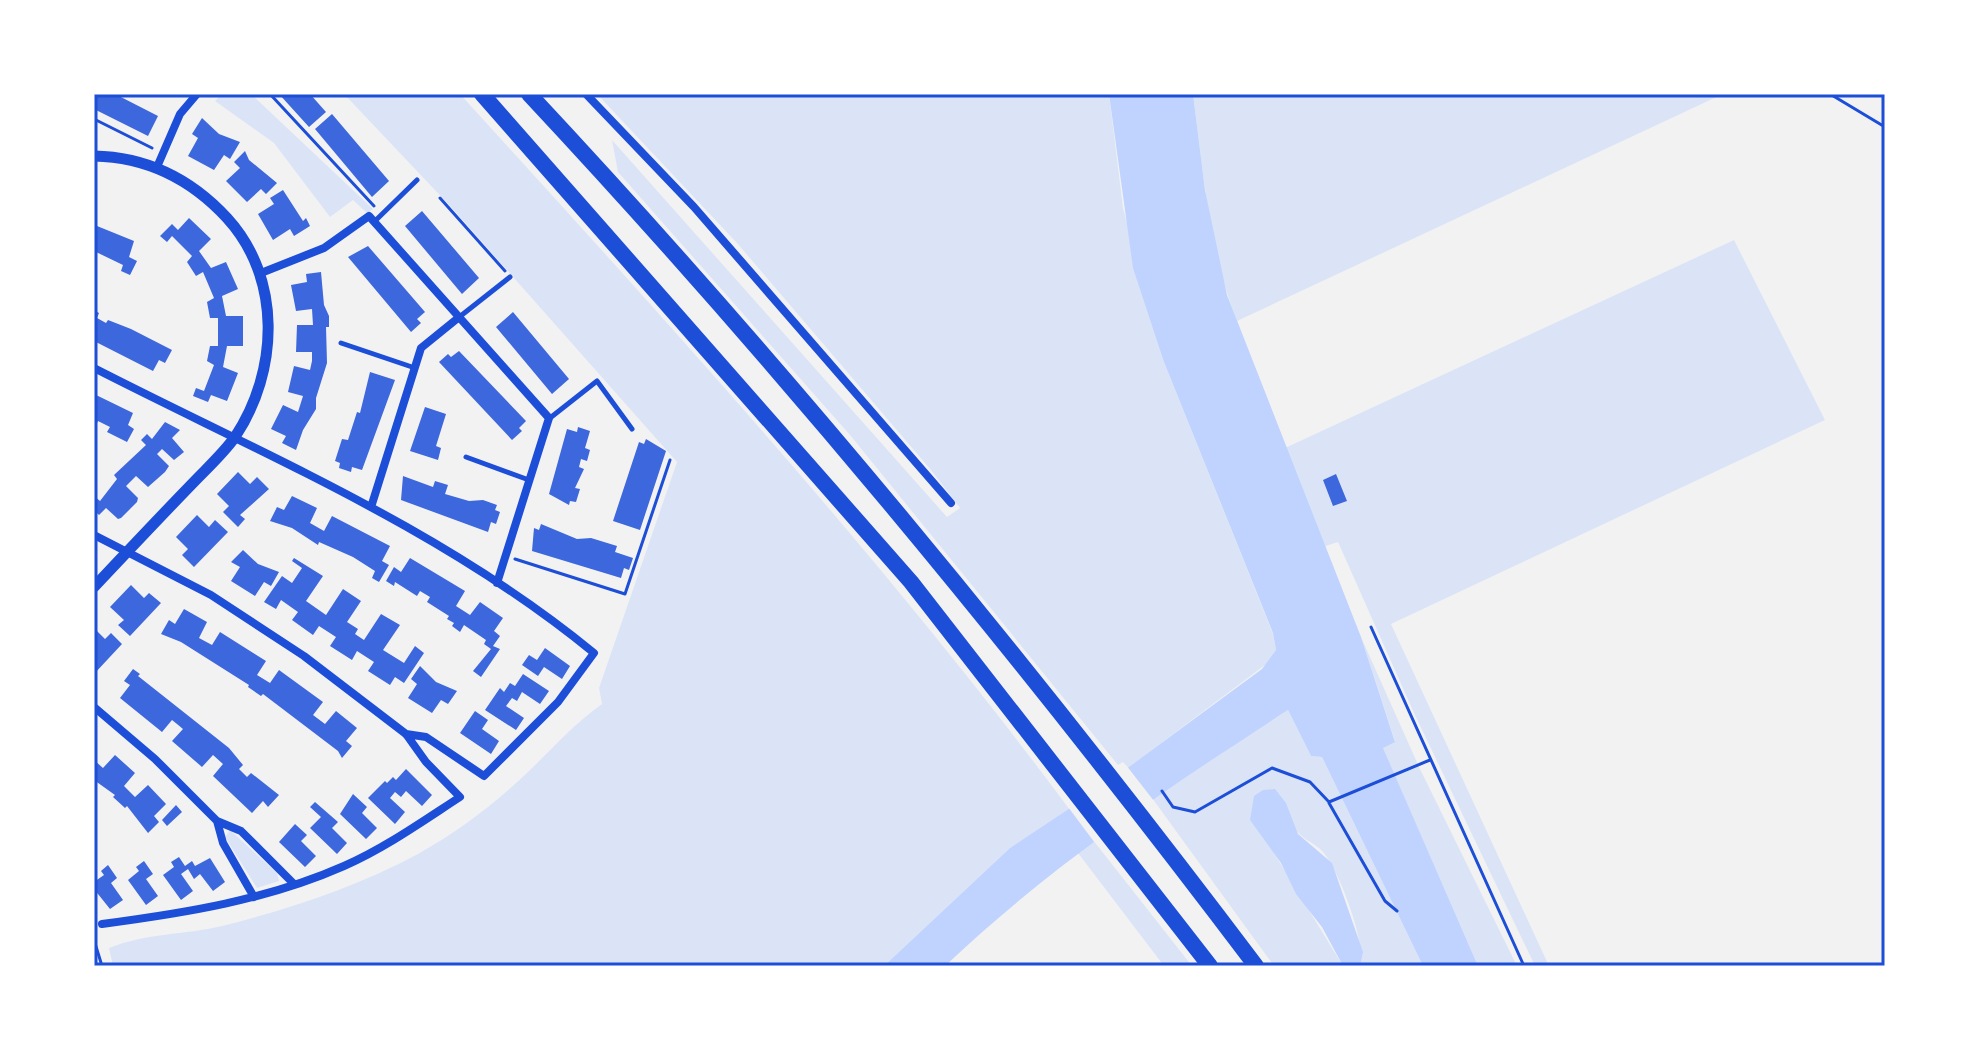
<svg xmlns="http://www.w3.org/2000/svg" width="1979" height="1060" viewBox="0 0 1979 1060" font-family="'Space Grotesk',sans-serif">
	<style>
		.green { fill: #dbe4f7 }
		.water { fill: #bfd3fe }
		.pier { fill: #f2f2f2 }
		.building { fill: #3d67dc }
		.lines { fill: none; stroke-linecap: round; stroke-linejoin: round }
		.path { stroke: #1d4ed8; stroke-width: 3 }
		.service { stroke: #1d4ed8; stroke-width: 5 }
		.minor { stroke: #1d4ed8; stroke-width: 8 }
		.tertiary { stroke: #1d4ed8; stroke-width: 11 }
		.motorway { stroke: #1d4ed8; stroke-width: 16 }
		.neatline { fill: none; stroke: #1d4ed8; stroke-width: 3 }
	</style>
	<rect width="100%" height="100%" fill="#f2f2f2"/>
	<path class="green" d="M222 94H251L373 209 367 213 353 200 330 217 274 143 215 101Z
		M344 94H460C671 326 883 558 1070 810L1010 848 884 966H113L109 948C146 933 184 935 222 926 287 910 359 886 418 854 459 831 496 803 530 770 554 747 575 723 602 704L599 688 677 462 451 207Z
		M597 94H1109L1123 208 1164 362 1273 634 1276 650 1269 662 1128 768 1123 762 1118 765 850 435 618 172 612 140 947 517 960 508 931 470 737 243Z
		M1193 94H1723L1237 321C1209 250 1203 170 1193 94Z
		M1734 240 1825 420 1391 624 1549 966H1535L1414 713 1338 542 1323 547 1285 448Z
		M1361 637 1420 769 1517 966H1478L1382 747 1395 741Z
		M1288 710 1311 756 1322 757 1423 966H1360C1367 945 1339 870 1323 852 1314 842 1300 839 1294 827L1274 853 1343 966H1274L1152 798Z
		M230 830 277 873 279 881 257 888 225 837Z
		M1093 840 1192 966H1164L1078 853Z"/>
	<path class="water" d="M1109 94H1193L1205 190 1227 295 1361 637 1395 742 1383 748 1478 966H1423L1322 757 1311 756 1288 710C1163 791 1053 864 945 966H884L1010 848 1099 789 1262 669 1276 650 1273 633 1164 362 1133 268Z
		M1275 789 1286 803 1298 834 1332 863 1363 952 1360 966H1343L1322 927 1296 894 1281 863 1250 820 1254 796 1263 790Z"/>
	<path class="pier" d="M1126 765 1154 801 1095 843 1068 807Z"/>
	<path class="building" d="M96 94H115L158 116 148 136 94 109Z
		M279 94H310L326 112 309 127Z
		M332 114 389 181 372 197 315 129Z
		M202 118 219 134 240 142 230 159 224 155 214 170 188 156 198 138 192 134Z
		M245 151 249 160 277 183 266 194 261 189 247 202 226 181 240 168 234 162Z
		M283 190 303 221 306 218 310 226 294 236 290 229 273 240 258 214 274 204 270 198Z
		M422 211 479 278 462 294 405 226Z
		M189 218 211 239 199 251 211 268 226 262 238 289 222 296 226 316H243V346H227L223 367 238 373 227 401 211 395 208 402 193 396 196 388 204 391 214 365 207 361 210 346H218V318H210L207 302 214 298 203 272 196 276 187 262 192 256 172 236 167 242 160 236 172 224 178 230Z
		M94 221 97 226 134 241 129 257 137 261 130 275 121 271 123 265 94 251Z
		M368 246 425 312 417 319 421 323 411 332 348 257Z
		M321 272 324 305 329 316V327H326L327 363 316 398V409L303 430 296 450 282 443 286 436 271 429 283 405 298 412 303 396 288 392 294 366 310 370 312 361V352H296L297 325H313L312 309 296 311 291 285 307 282 306 274Z
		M94 310 99 313 97 318 106 323 108 320 131 329 172 350 165 363 159 360 153 371 94 341Z
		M513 312 569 379 552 394 496 327Z
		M459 351 526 421 519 428 522 431 512 440 439 362 448 354 451 357Z
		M370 372 395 380 362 470 352 467 351 472 339 468 340 463 335 461 342 439 348 440 357 412 360 413Z
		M94 394 133 413 128 425 134 429 127 442 107 432 110 427 98 421 94 430Z
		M425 407 446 414 436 446 441 448 438 460 410 451Z
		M165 422 180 430 172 438 184 452 174 460 162 449 157 454 169 466 165 472 148 487 136 476 126 486 138 498 137 502 121 518 118 519 106 508 99 515 94 510V496L100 501 117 479 114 475 146 445 141 440 147 434 152 439Z
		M578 427 590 431 585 448 590 450 587 461 581 459 579 467 584 469 575 488 580 489 576 502 570 501 569 505 549 494 567 429 577 432Z
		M646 439 666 451 640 530 613 521 639 442 644 444Z
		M238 472 250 484 257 477 269 489 240 515 245 519 238 527 223 512 229 506 217 494Z
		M1336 474 1347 501 1333 506 1323 480Z
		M403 476 433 487 435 481 448 485 445 494 469 501 483 500 497 505 495 510 500 512 496 524 491 522 488 532 401 500Z
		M292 496 317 508 310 523 324 531 332 516 390 546 382 561 389 565 379 582 372 578 375 571 353 557 319 542 318 545 292 528 270 521 277 507 284 510Z
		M197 515 209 527 215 520 228 532 194 567 182 555 188 549 176 537Z
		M541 524 577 539 591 538 617 546 615 552 633 558 629 570 624 568 621 578 532 551 534 528 539 530Z
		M243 550 258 564 279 572 271 586 264 582 255 596 231 581 240 567 231 562Z
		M294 558 323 576 306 601 326 615 343 589 361 601 347 622 358 629 355 634 364 640 381 614 400 625 383 650 404 663 415 646 424 653 404 683 395 677 390 685 368 671 374 662 357 651 352 660 330 646 336 637 319 626 313 635 292 620 298 612 281 600 276 609 264 602 282 576 292 583 302 568 292 561Z
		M410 558 465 591 456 606 470 615 480 602 503 618 494 631 500 636 493 646 500 649 481 677 473 671 491 649 484 644 486 640 464 625 460 632 452 626 454 623 447 619 449 616 427 602 430 597 420 591 417 596 395 582 394 586 386 581 394 567 401 572Z
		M131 585 144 598 149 593 161 603 130 636 118 625 124 620 110 607Z
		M184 609 207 622 199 638 212 645 220 632 266 661 257 675 270 683 279 670 323 702 313 715 325 724 336 711 357 728 346 741 352 746 342 758 338 751 263 694 261 696 248 687 249 685 181 642 161 634 169 620 175 624Z
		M94 628 105 639 111 633 122 644 94 674Z
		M545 648 570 666 562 679 544 667 538 676 522 665 529 655 537 660Z
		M420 666 436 682 457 691 448 704 441 700 432 713 408 698 417 684 411 679Z
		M133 669 140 674 138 676 229 748 243 765 239 769 247 777 251 773 279 795 268 807 263 801 252 813 213 776 223 764 213 755 202 767 172 741 183 729 177 724 172 720 162 732 120 698 130 685 124 681Z
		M523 674 549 691 540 704 522 692 517 701 512 698 506 706 524 718 516 730 485 710 500 688 504 692 510 683 515 686Z
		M475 711 488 720 482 729 499 741 491 754 460 733Z
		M115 755 135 773 124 786 135 797 148 785 166 804 154 816 159 822 148 833 127 806 125 808 113 797 115 795 94 780V760L103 768Z
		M406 769 432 795 422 806 406 791 401 797 395 792 390 798 405 812 395 824 368 798 385 781 387 783 393 777 396 780Z
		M353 794 367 807 362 813 377 828 366 839 340 814Z
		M315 802 338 822 332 828 347 843 337 854 310 828 321 817 310 807Z
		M176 805 182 812 167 826 162 820Z
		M295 824 307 835 301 841 316 856 305 867 279 842Z
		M179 857 185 866 192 861 195 866 210 858 225 882 213 891 200 874 194 879 188 869 181 874 193 891 181 900 163 875 174 867 171 862Z
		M144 861 153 874 146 879 158 896 146 905 128 880 139 871 136 867Z
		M108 865 117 878 111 883 123 900 110 909 94 889V882L104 875 101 871Z"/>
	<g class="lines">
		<path class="path" d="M270 94 374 206
			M1830 94 1885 127
			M94 119 152 148
			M440 198 505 271
			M515 559 625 594 670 460
			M1371 627 1524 966
			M1162 791 1173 807 1195 812 1272 768 1310 782 1329 802 1430 760
			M1329 803 1385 901 1397 911
			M94 940 102 966"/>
		<path class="service" d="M375 221 417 180
			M458 318 510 277
			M341 343 415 368
			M550 418 597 381 632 429
			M466 457 529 480"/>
		<path class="minor" d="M586 94 694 207 951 503
			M157 167 180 114 197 94
			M261 273 324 248 369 216 549 418 497 583
			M94 368C266 456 443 529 594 653L558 702 484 776 426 737 406 734
			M372 504 421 348 458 318
			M94 535 211 595 304 656 406 734 426 762 460 797C423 821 385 848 344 866 267 900 185 913 102 924
			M94 707 155 759 217 821 241 831 294 884
			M217 821 223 843 254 897"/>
		<path class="tertiary" d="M94 156C147 157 191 179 227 218 282 278 279 371 235 437 223 454 205 470 190 486 158 519 126 553 94 587"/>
		<path class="motorway" d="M482 94 911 582 1210 966
			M529 94C788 371 1028 664 1256 966"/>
	</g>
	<rect width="1979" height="1060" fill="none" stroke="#ffffff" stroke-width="192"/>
	<rect x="96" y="96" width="1787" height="868" class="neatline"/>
</svg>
